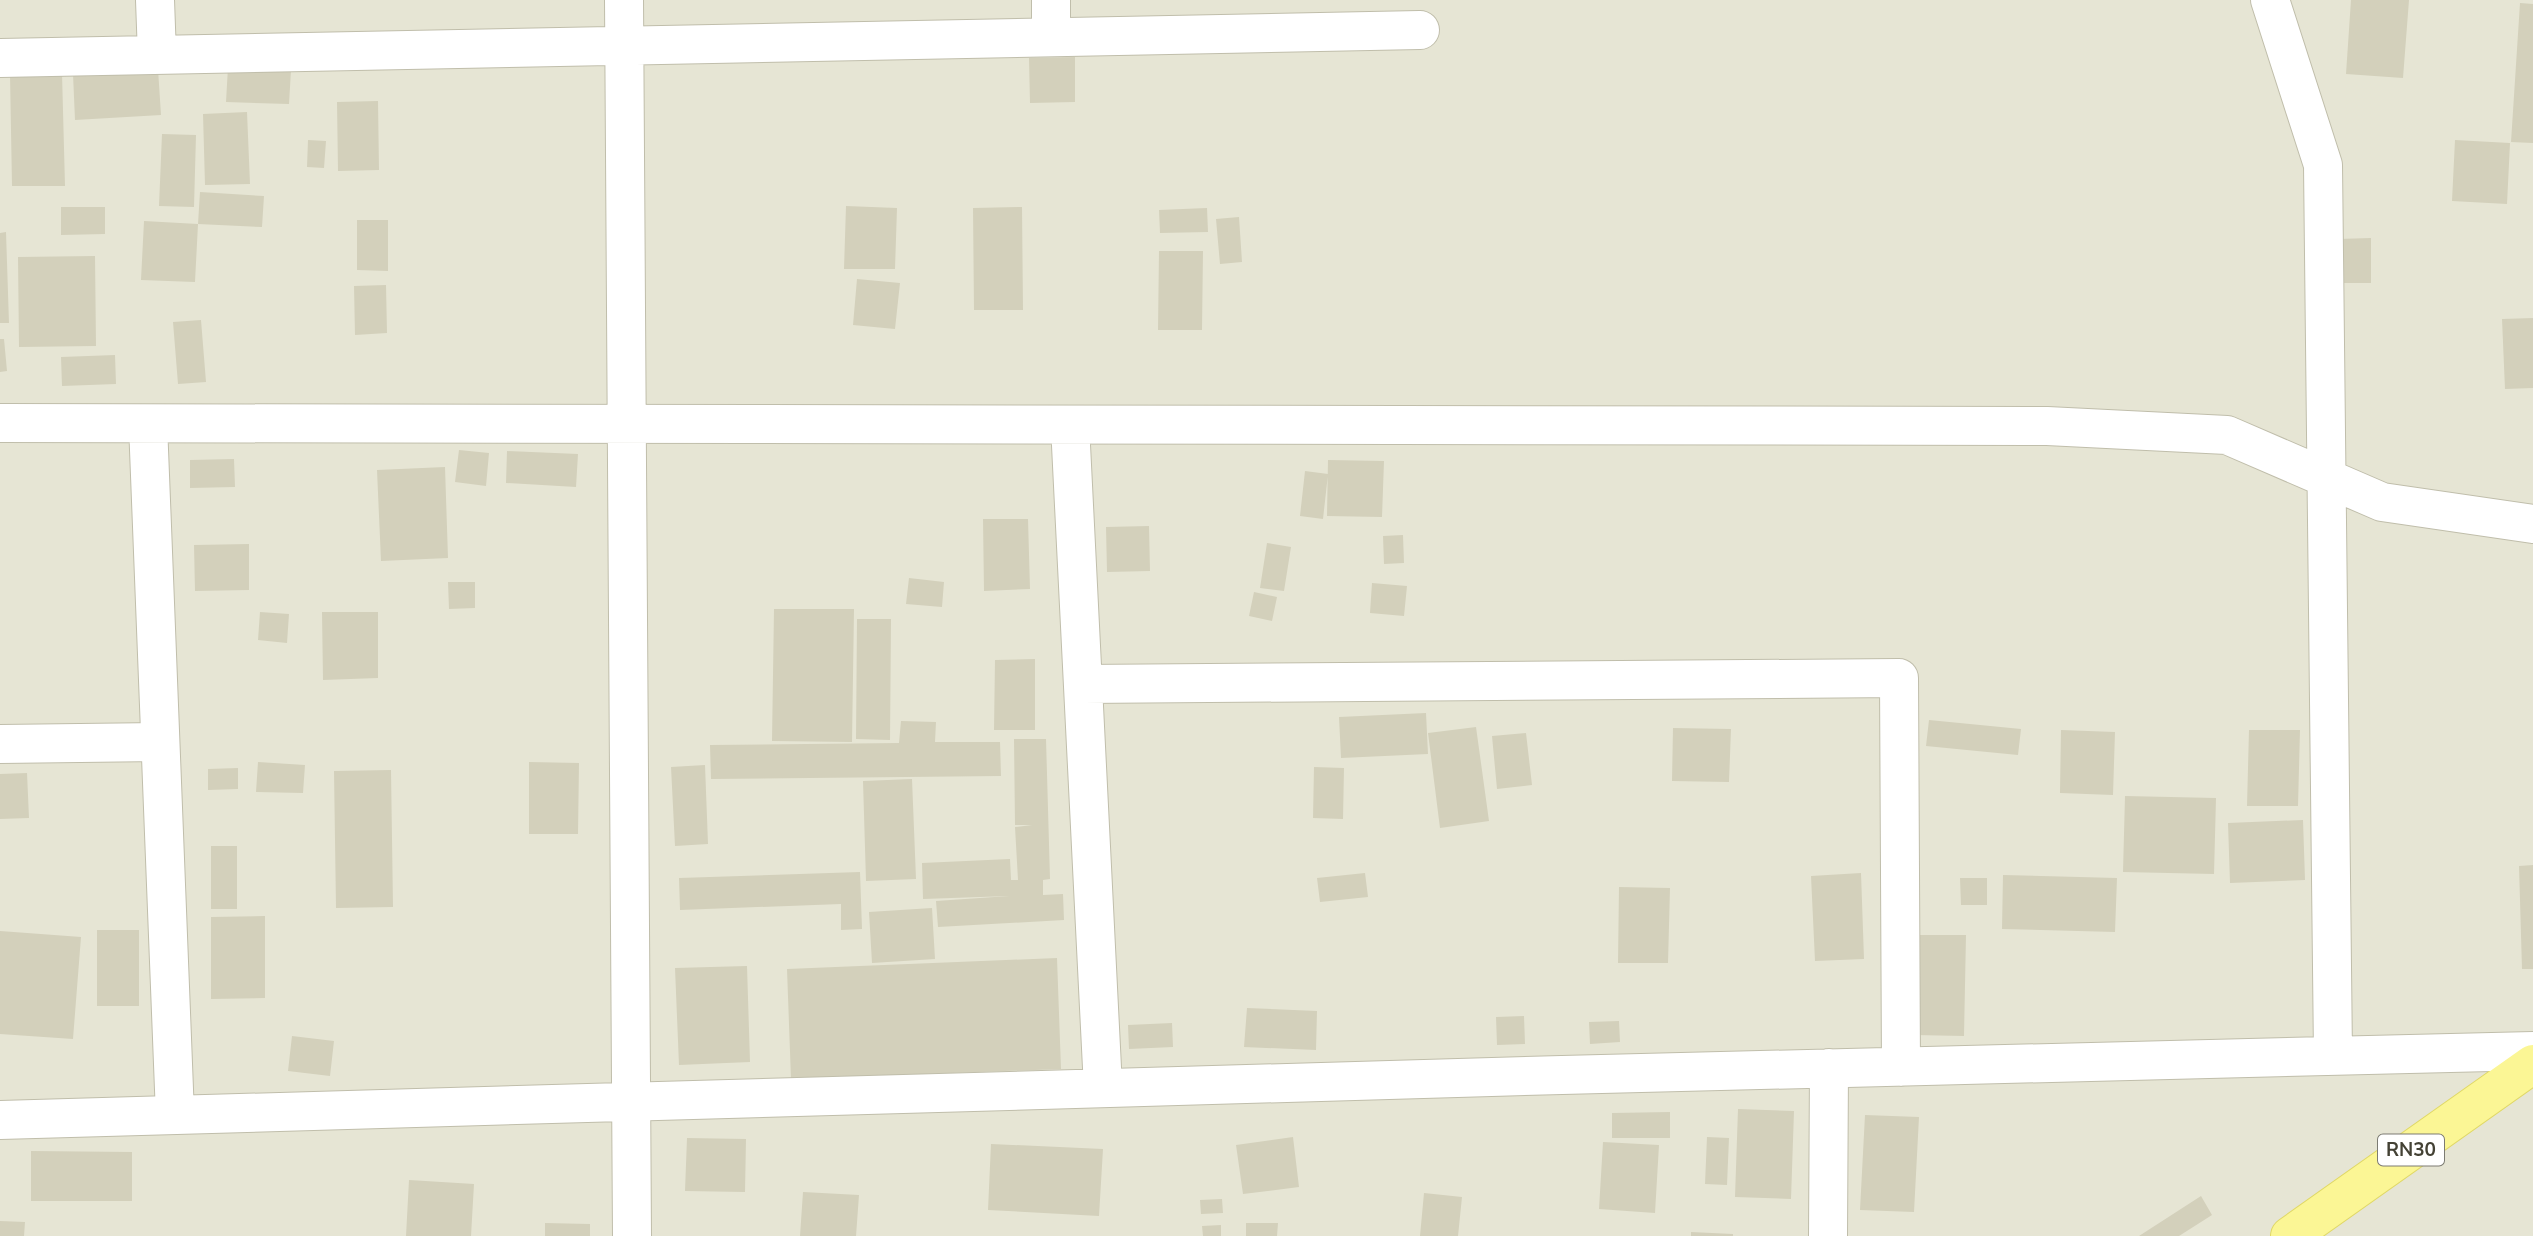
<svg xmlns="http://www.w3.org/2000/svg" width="2533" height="1236" viewBox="0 0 2533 1236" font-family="'Nunito Sans',sans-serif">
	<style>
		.residential { fill: #e6e5d4 }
		.building { fill: #d3d0bb }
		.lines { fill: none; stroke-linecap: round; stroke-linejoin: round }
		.minor-casing { stroke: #c0beab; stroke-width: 40 }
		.primary-casing { stroke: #e0d866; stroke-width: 40 }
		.minor { stroke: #fff; stroke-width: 38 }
		.primary { stroke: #fbf695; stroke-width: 38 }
		.labels { text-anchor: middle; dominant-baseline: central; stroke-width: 7; stroke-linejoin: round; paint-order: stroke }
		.shield { fill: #fff; stroke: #7c7b72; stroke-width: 2 }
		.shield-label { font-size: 19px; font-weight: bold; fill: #444235 }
	</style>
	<rect width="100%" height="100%" fill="#f2f1e5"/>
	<path class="residential" d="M0 0H2533V1236H0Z"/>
	<path class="building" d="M2351 0H2409L2403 78 2346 74Z
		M2520 3 2533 4V143L2511 142Z
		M1075 57V102L1030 103 1029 58Z
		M228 67 291 70 289 104 226 102Z
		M158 69 161 115 75 120 73 74Z
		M62 73 65 186H12L10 74Z
		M378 101 379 170 338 171 337 102Z
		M247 112 250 184 205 185 203 114Z
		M162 134 196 135 194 207 159 206Z
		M308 140 326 141 324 168 307 167Z
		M2455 140 2510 143 2507 204 2452 201Z
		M200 192 264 196 262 227 198 224Z
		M846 206 897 208 895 269H844Z
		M61 207H105V234L61 235Z
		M1022 207 1023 310H974L973 208Z
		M1207 208 1208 232 1160 233 1159 210Z
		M1239 217 1242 262 1220 264 1216 219Z
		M357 220H388V271L357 270Z
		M144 221 198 224 195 282 141 280Z
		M6 232 9 323H0V233Z
		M2371 238V283H2339L2338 239Z
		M1159 251H1203L1202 330H1158Z
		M95 256 96 346 19 347 18 257Z
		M857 279 900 283 895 329 853 325Z
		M386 285 387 333 355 335 354 286Z
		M2533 318V388L2505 389 2502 319Z
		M201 320 206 382 178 384 173 322Z
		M0 339H4L7 371 0 372Z
		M115 355 116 384 62 386 61 357Z
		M459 450 489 453 486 486 455 482Z
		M507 451 578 454 576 487 506 483Z
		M234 459 235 487 190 488V460Z
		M1328 460 1384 461 1382 517 1327 516Z
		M445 467 448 558 381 561 377 470Z
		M1305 471 1328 474 1323 519 1300 516Z
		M983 519H1028L1030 589 984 591Z
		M1149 526 1150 571 1107 572 1106 527Z
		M1403 535 1404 563 1384 564 1383 536Z
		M1267 543 1291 547 1284 591 1260 588Z
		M249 544V590L195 591 194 545Z
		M909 578 944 582 942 607 906 604Z
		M448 582H475V608L449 609Z
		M1372 583 1407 586 1404 616 1370 613Z
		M1254 592 1277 597 1272 621 1249 616Z
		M774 609H854L852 742 772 741Z
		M260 612 289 614 287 643 258 640Z
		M322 612H378V678L323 680Z
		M857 619H891L890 740 856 739Z
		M1035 659V730H994L995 660Z
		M1426 713 1428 754 1341 758 1339 717Z
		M1929 720 2021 729 2018 755 1926 746Z
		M901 721 936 722 935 742H1000L1001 776 711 779 710 745 899 743Z
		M1476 727 1489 821 1440 828 1428 733Z
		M1673 728 1731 729 1729 782 1672 781Z
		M2061 730 2115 732 2113 795 2060 793Z
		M2249 730H2300L2298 806H2247Z
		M1526 733 1532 785 1497 789 1492 736Z
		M1014 739H1046L1050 879 1043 880V895L1063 894 1064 920 938 927 936 901 1009 896 923 899 922 863 1010 859 1011 880H1018L1015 827 1032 825H1015Z
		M258 762 305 765 303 793 256 792Z
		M529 762 579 763 578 834H529Z
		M705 765 708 844 675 846 671 767Z
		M1314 767 1344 768 1343 819 1313 818Z
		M238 768V789L208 790V769Z
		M391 770 393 907 336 908 334 771Z
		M27 773 29 818 0 819V774Z
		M912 779 916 879 866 881 863 781Z
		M2125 796 2216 798 2214 874 2123 872Z
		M2303 820 2305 880 2230 883 2228 823Z
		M211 846H237V909H211Z
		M2533 865V969H2522L2519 866Z
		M860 872 862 929 841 930V904L680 910 679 878Z
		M1365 873 1368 897 1320 902 1317 878Z
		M1861 873 1864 959 1815 961 1811 876Z
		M2003 875 2117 878 2115 932 2002 929Z
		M1960 878H1987V905H1961Z
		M1619 887 1670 888 1668 963H1618Z
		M932 908 935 959 872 963 869 912Z
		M265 916V998L211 999V917Z
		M97 930H139V1006H97Z
		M0 931 81 937 73 1039 0 1034Z
		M1917 935H1966L1964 1036 1915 1035Z
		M1057 958 1061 1069 791 1079 787 969Z
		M747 966 750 1062 679 1065 675 968Z
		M1247 1008 1317 1011 1316 1050 1244 1047Z
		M1524 1016 1525 1044 1497 1045 1496 1017Z
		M1619 1021 1620 1042 1590 1044 1589 1022Z
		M1172 1023 1173 1047 1129 1049 1128 1025Z
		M292 1036 334 1041 330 1076 288 1071Z
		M1738 1109 1794 1111 1791 1199 1735 1197Z
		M1670 1112V1138H1612V1113Z
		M1865 1115 1919 1117 1914 1212 1860 1210Z
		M1293 1137 1299 1187 1243 1194 1236 1145Z
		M1707 1137 1729 1138 1727 1185 1705 1184Z
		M687 1138 746 1139 745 1192 685 1191Z
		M1603 1142 1659 1145 1655 1213 1599 1209Z
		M991 1144 1103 1149 1099 1216 988 1210Z
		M31 1151 132 1152V1201H31Z
		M409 1180 474 1184 471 1236H406Z
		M803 1192 859 1195 856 1236H800Z
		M1424 1193 1462 1197 1458 1236H1420Z
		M2201 1196 2212 1215 2179 1236H2139Z
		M1222 1199 1223 1213 1201 1214 1200 1200Z
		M0 1221 25 1222 24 1236H0Z
		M545 1223 590 1224V1236H545Z
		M1246 1223H1278L1277 1236H1246Z
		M1221 1225V1236H1203L1202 1226Z
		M1691 1232 1733 1234V1236H1691Z"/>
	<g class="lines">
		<g class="minor-casing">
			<path id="minor" d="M155 0 157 55
				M624 0 632 1236
				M2270 0 2323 165 2333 1056
				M1051 37V0
				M0 58 1420 30
				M0 423 2047 426 2227 435 2382 502 2533 524
				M148 424 175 1115
				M1070 425 1103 1088
				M1083 684 1899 678 1901 1067
				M0 744 159 742
				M0 1120 1562 1075 2533 1051
				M1828 1236 1829 1068"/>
		</g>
		<g class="primary-casing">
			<path id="primary" d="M2290 1236 2533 1064"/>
		</g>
		<use href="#minor" class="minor"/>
		<use href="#primary" class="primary"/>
	</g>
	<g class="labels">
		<rect class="shield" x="2378" y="1134.5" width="66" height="31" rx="5"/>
		<g class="shield-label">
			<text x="2411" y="1150">RN30</text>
		</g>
	</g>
</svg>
